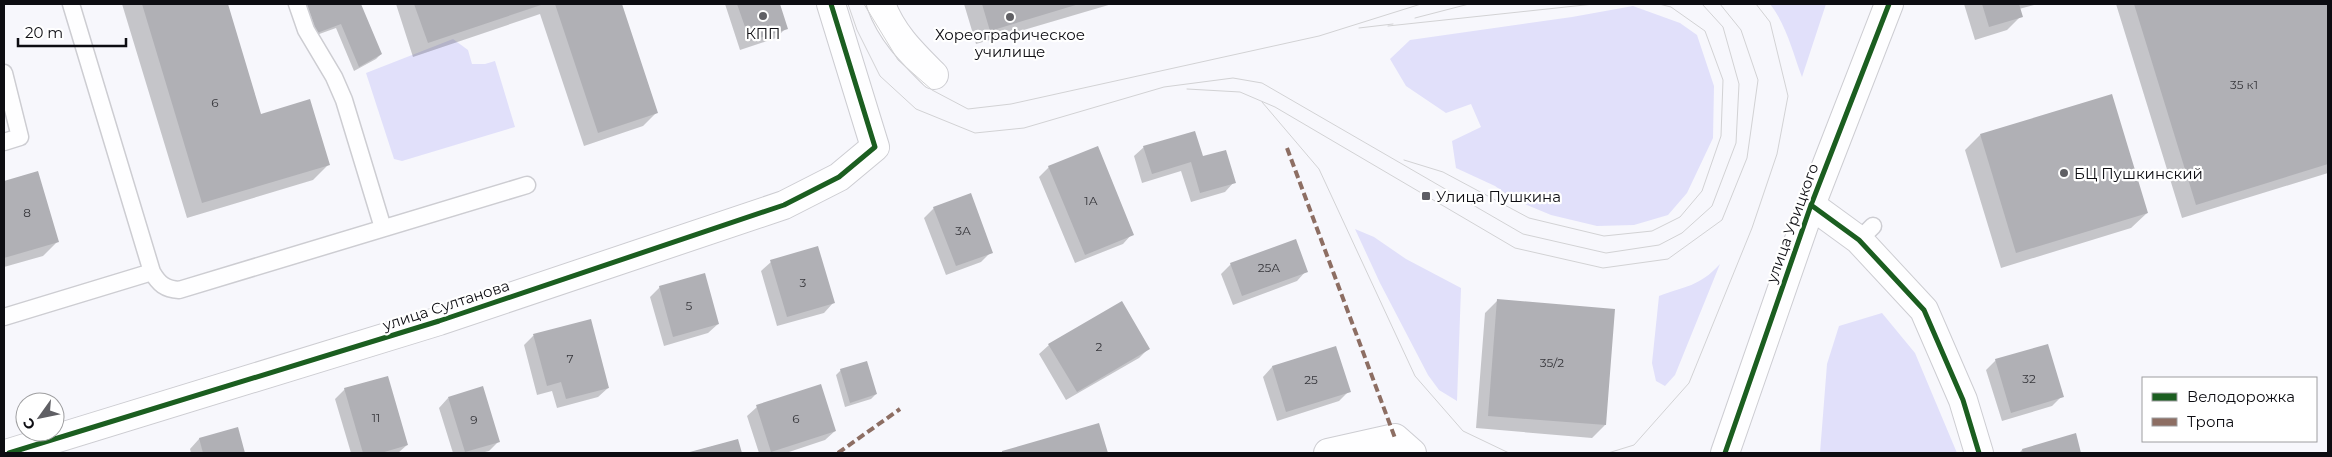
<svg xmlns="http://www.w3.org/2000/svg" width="2332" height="457" viewBox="0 0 2332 457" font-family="Montserrat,sans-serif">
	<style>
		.green { fill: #e1e0fa }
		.shadow { fill: #0003 }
		.building { fill: #b0b0b5 }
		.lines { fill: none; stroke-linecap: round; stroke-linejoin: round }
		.lane-casing { stroke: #cdcdd2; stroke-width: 19 }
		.street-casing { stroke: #cdcdd2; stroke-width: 30 }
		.lane { stroke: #fefeff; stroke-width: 16 }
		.street { stroke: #fefeff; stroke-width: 28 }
		.tram { stroke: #d2d2d4; stroke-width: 1 }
		.quiet { stroke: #8d6e63; stroke-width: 4; stroke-dasharray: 8 4; stroke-linecap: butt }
		.cycleway-casing { stroke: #fff; stroke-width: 8 }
		.cycleway { stroke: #1b5e20; stroke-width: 5 }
		.poi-dot { fill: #5f5f64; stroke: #fff; stroke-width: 2 }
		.labels { text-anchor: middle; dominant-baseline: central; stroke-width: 4.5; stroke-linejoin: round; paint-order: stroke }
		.number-label { font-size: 12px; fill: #36363b }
		.poi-label { font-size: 15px; fill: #0d0d12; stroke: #fff }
		.street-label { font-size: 15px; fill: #0d0d12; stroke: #fff }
	</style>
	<rect width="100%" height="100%" fill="#f7f7fc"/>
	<path class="green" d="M1770 4H1826L1802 77C1793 53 1786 24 1770 4Z
		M1633 6 1680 23 1697 35 1714 86 1713 138 1687 193 1668 215 1634 225 1597 226 1551 215 1515 200 1495 186 1456 168 1452 141 1481 127 1471 104 1446 113 1406 86 1390 59 1410 40 1572 17Z
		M453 39 468 50 472 64H485L495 61 515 127 402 161 394 159 366 73Z
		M1355 229 1374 237 1406 259 1461 288 1457 401 1439 390 1428 375 1380 283Z
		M1720 264 1675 375 1665 386 1656 381 1652 363 1659 296C1685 286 1699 287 1720 264Z
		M1882 313 1915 353 1957 453H1820L1827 364 1839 326Z"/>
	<path class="shadow" d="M122 4H226L260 115 329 164 313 180 187 218Z
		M300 4H360L381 54 376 59 354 71 336 28 311 37Z
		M396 4H621L657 112 643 126 584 146 540 14 413 57Z
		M725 4H778L786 28 776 38 740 50Z
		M964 4H1112L976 44Z
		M1964 4H2038L2019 9 2021 16 2007 30 1975 40Z
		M2116 4H2327L2328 173 2182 218Z
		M1980 135 2147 213 2131 228 2001 268 1965 150Z
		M1144 147 1203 158 1234 182 1225 192 1191 202 1181 171 1142 183 1134 156Z
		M1049 167 1132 234 1123 244 1075 263 1039 177Z
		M37 172 57 242 43 256 4 267V182Z
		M934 208 991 252 981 262 946 275 924 218Z
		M771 262 833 303 824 313 777 326 761 271Z
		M1231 264 1306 271 1297 281 1233 305 1221 274Z
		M660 287 718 324 708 333 664 346 650 297Z
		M1498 300 1614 310 1605 425 1592 438 1476 428 1485 313Z
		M590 320 608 388 598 397 557 408 552 391 537 395 524 345 533 336Z
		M1049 345 1149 348 1139 358 1066 400 1039 354Z
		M1335 347 1349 391 1339 401 1277 421 1263 377 1272 367Z
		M1996 360 2062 396 2052 406 2002 421 1986 370Z
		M841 370 876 394 871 399 845 407 836 375Z
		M345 389 407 445 398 453H351L335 399Z
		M448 398 499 441 489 451 481 453H453L439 408Z
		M757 407 835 431 825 440 786 453H759L747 416Z
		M1098 424 1106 453H1002L1003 452Z
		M237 428 243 453H191L190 449 199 439Z
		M2075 435 2080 453H2019L2022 450Z
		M737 440 741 453H688Z"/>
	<path class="building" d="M142 4H228L261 114 310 99 330 165 202 203Z
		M307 4H361L382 54 359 67 341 24 317 33Z
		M414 4H544L428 43Z
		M555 4H622L658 113 598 133Z
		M737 4H780L788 29 750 41Z
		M982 4H1079L990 31Z
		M1982 4H2019L2023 17 1989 27Z
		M2134 4H2328V164L2196 205Z
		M2112 94 2148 213 2016 253 1980 134Z
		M1195 131 1203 156 1226 150 1236 183 1200 193 1191 162 1152 174 1143 146Z
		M1098 146 1134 235 1085 255 1048 166Z
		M38 171 59 242 4 258V181Z
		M971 193 993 253 956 266 933 207Z
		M1296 239 1308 272 1242 296 1230 263Z
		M818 246 835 303 787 317 770 260Z
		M705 273 719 324 673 337 659 286Z
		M1497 299 1615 309 1606 425 1488 416Z
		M1122 301 1150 349 1077 392 1048 344Z
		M591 319 609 388 566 399 561 382 547 386 533 334Z
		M2048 344 2064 397 2011 413 1995 359Z
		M1336 346 1351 392 1286 412 1272 366Z
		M867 361 877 394 850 403 840 369Z
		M388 376 408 445 381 453H363L344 388Z
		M821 384 836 431 771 452 756 405Z
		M483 386 500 442 465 452 448 397Z
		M1099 423 1108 453H1002V451Z
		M238 427 245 453H203L199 438Z
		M2076 433 2081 453H2023L2022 449Z
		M738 439 742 453H686Z"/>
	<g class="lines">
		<g class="lane-casing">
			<path id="lane" d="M71 4 152 272C159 284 165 289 179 290L527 185
				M297 4 306 30 334 77 344 100 383 228
				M4 73 20 137 4 142
				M1859 240 1873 226
				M4 317 152 272"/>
		</g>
		<g class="street-casing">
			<path id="street" d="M881 4C892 34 912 53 934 75
				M1811 205 1859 240 1924 310 1963 400 1979 453
				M9 453 439 321 784 205 839 177 875 147 831 4
				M1328 453 1395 438 1412 453
				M1725 453 1811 205 1889 4"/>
		</g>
		<use href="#lane" class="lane"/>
		<use href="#street" class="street"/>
		<path class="tram" d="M848 4 857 30 880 76 916 109 975 133 1024 128 1164 87 1233 78 1262 83 1523 234 1606 253 1659 245 1682 233 1712 206 1736 143 1739 84 1723 27 1702 4
			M864 4 898 60 932 90 968 109 1011 104 1319 36 1421 4
			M1415 18 1469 4
			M1388 26 1594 4
			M1359 28 1393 24
			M1187 89 1240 92 1275 107 1515 248 1603 268 1668 259 1722 220 1747 158 1758 80 1741 30 1720 4
			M1262 102 1319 169 1415 376 1463 431 1509 453
			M1404 160 1443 172 1529 218 1604 236 1652 231 1680 217 1702 191 1721 136 1723 80 1705 31 1671 7 1659 4
			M1608 453 1634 445 1689 383 1752 228 1777 154 1788 96 1770 22 1756 4"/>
		<path class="quiet" d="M1287 148 1395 438
			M838 453 900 409"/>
		<g class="cycleway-casing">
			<path id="cycleway" d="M1811 205 1859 240 1924 310 1963 400 1979 453
				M9 453 439 321 784 205 839 177 875 147 831 4
				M1725 453 1811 205 1889 4"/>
		</g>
		<use href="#cycleway" class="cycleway"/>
	</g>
	<g class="poi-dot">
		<circle cx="763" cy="16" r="5"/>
		<circle cx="1010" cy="17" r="5"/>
		<circle cx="2064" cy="173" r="5"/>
		<rect x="1421" y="191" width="10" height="10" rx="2.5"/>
	</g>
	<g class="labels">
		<g class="number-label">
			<text x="2244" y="84">35 к1</text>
			<text x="215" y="102">6</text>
			<text x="1091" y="200">1А</text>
			<text x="27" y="212">8</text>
			<text x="963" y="230">3А</text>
			<text x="1269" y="267">25А</text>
			<text x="803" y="282">3</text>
			<text x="689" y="305">5</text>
			<text x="1099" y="346">2</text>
			<text x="570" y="358">7</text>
			<text x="1552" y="362">35/2</text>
			<text x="2029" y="378">32</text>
			<text x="1311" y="379">25</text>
			<text x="376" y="417">11</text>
			<text x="796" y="418">6</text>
			<text x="474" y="419">9</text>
		</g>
		<g class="poi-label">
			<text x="763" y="33">КПП</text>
			<text x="1010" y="34">Хореографическое<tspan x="1010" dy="17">училище</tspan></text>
			<text x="2074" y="173" text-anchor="start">БЦ Пушкинский</text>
			<text x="1436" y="196" text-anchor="start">Улица Пушкина</text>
		</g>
		<g class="street-label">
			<text transform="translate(1792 223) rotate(-70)">улица Урицкого</text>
			<text transform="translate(446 305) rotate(-18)">улица Султанова</text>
		</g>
	</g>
	<rect width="2332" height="457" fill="none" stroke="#0d0d12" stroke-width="10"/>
	<rect x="2142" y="377" width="175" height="65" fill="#ffffff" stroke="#9e9ea0"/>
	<rect x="2152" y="393" width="25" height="8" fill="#1b5e20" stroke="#9e9ea0"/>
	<text x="2187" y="402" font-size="15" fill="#0d0d12">Велодорожка</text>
	<rect x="2152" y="418" width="25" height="8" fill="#8d6e63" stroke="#9e9ea0"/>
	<text x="2187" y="427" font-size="15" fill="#0d0d12">Тропа</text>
	<g transform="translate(40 417) rotate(237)"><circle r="24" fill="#ffffff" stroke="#9e9ea0"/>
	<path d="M0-4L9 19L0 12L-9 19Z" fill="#5f5f64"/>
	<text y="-8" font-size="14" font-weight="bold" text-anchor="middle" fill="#0d0d12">С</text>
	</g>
	<path d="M18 38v8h108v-8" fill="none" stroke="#0d0d12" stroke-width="2.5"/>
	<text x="25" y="38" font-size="15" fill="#0d0d12" stroke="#ffffff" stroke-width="4" paint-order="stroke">20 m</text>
</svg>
